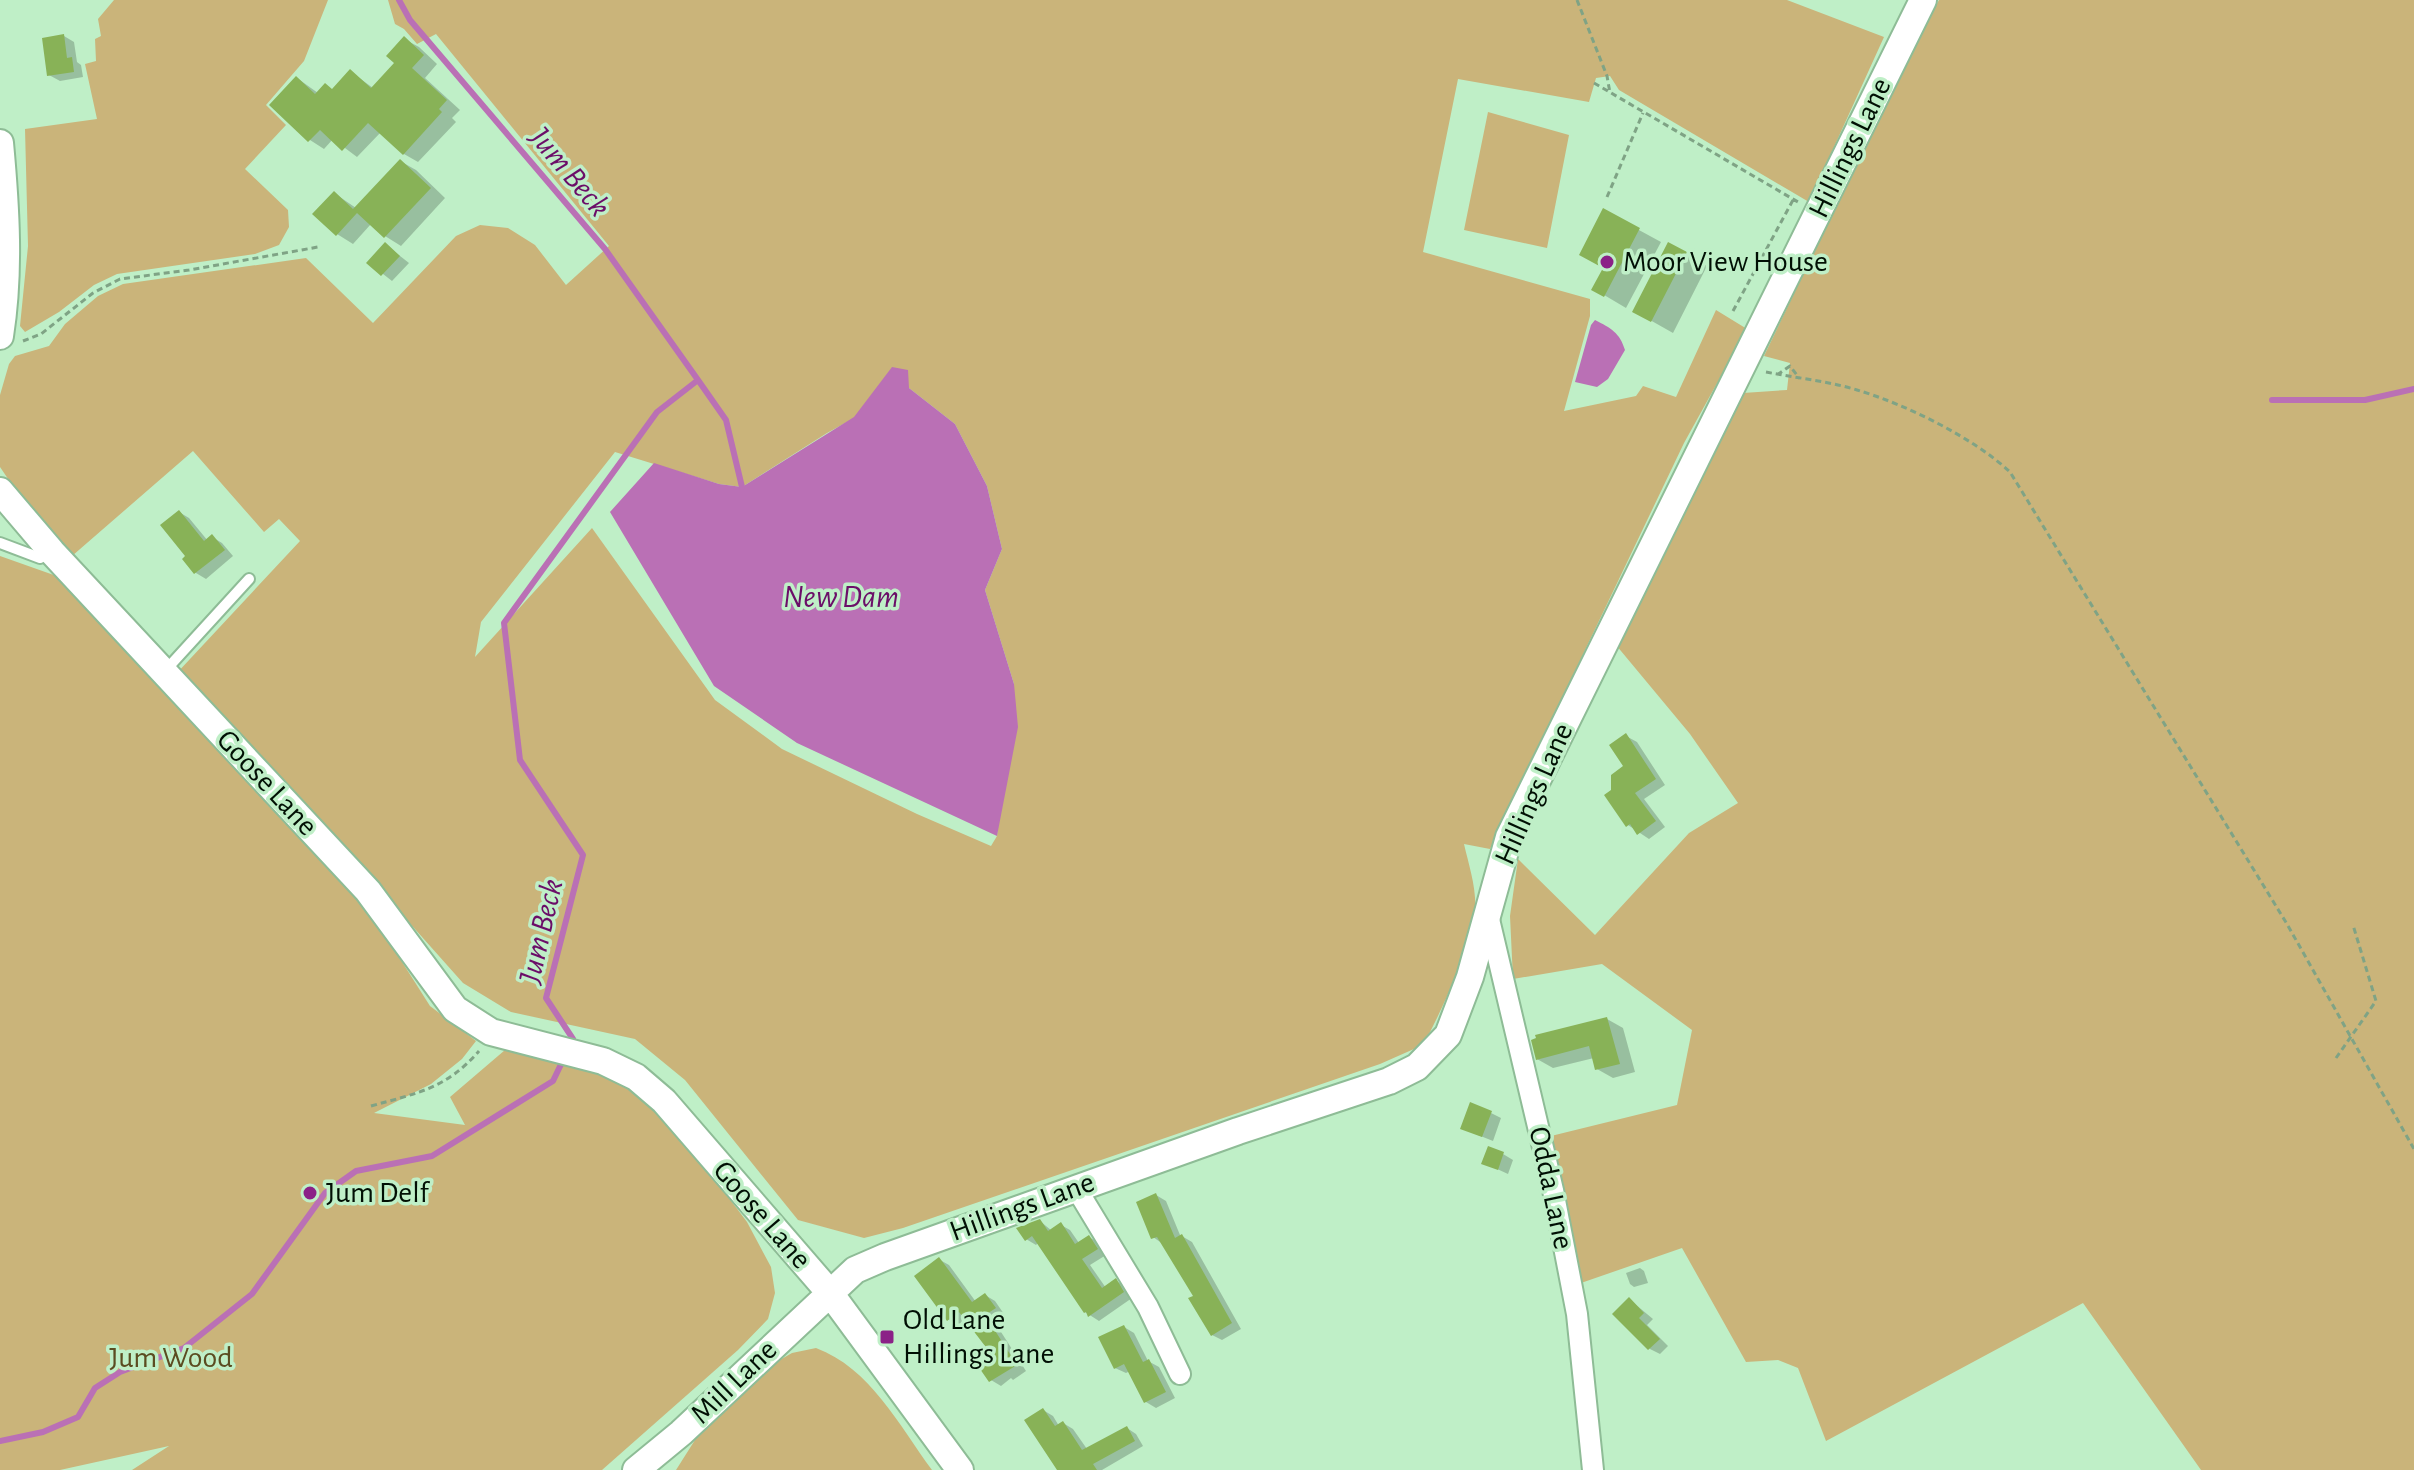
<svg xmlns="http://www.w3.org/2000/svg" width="2414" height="1470" viewBox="0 0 2414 1470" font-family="'Alegreya Sans',sans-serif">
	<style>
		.green { fill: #cab47a; fill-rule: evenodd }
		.water { fill: #ba70b5 }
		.shadow { fill: #0003 }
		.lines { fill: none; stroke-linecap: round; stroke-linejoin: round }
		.stream { stroke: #ba70b5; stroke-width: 6 }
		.building { fill: #88b257 }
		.service-casing { stroke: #8ebc96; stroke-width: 14 }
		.minor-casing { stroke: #8ebc96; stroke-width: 24 }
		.tertiary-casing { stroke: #8ebc96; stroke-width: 30 }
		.path { stroke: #7fa385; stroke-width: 3; stroke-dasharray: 6 4; stroke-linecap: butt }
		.service { stroke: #fff; stroke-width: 10 }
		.minor { stroke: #fff; stroke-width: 20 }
		.tertiary { stroke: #fff; stroke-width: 26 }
		.poi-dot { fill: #8b2187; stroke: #bfefc7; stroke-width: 3 }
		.labels { text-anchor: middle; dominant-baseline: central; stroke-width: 7; stroke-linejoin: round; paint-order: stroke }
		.street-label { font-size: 30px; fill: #010f04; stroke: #bfefc7 }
		.poi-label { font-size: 30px; fill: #010f04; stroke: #bfefc7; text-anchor: start }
		.park-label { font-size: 30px; fill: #5b4c21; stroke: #bfefc7 }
		.water-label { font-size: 32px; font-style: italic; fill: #6b0e68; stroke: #bfefc7 }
	</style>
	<rect width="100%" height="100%" fill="#bfefc7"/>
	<path class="green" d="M114 0H328L304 61 266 105 286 125 245 169 288 210 289 227 279 245 255 254 117 274 94 285 59 312 25 332 20 326 28 246 25 129 97 119 85 64 96 61 95 39 101 36 98 19Z
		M388 0H1787L1884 37 1809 202 1619 90 1610 76 1596 78 1589 102 1458 79 1423 252 1590 299V316L1564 411 1636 396 1643 386 1676 397 1716 310 1747 329 1684 443 1490 849 1464 844C1469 866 1477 889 1475 912 1471 947 1441 1013 1423 1045L1380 1064 903 1228 864 1238 798 1220 685 1080 635 1039 511 1012 463 983 390 901 176 674 300 541 279 519 264 532 193 451 72 556 19 495 0 467V395L9 364 15 356 49 346 65 324 98 296 123 284 306 258 373 323 456 236 480 225 508 228 535 245 566 285 609 246 436 34 417 44 404 29 395 24ZM909 388 955 424 987 486 1002 549 985 590 1014 684 997 836 991 846 917 814 782 749 715 700 592 528 475 657 481 622 615 452 719 484 742 487 827 433Z
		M1939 0H2414V1470H2201L2083 1303 1826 1441 1798 1368 1778 1360 1746 1362 1682 1248 1581 1283 1551 1136 1677 1105 1692 1030 1602 964 1513 979 1510 916 1518 859 1595 935 1689 833 1738 803 1690 734 1616 645 1743 393 1787 390 1790 363 1764 356 1911 50Z
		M1488 112 1569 135 1547 248 1464 230Z
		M0 556 65 579 100 614 248 783 339 876 371 913 430 1006 476 1041 462 1059 431 1084 374 1113 465 1125 450 1097 505 1050 573 1059 632 1083 714 1178 747 1222 771 1267 775 1293 768 1319 738 1350 602 1470H132L169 1446 60 1470H0Z
		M816 1348C870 1368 899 1425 932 1470H676L702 1429 771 1365 792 1353Z"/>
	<path class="water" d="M1595 320C1611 328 1620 333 1625 350L1608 379 1597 387 1575 382 1591 325Z
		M892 367 908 370 909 388 955 424 987 486 1002 549 985 590 1014 684 1018 727 997 836 797 743 714 686 610 512 654 463 719 484 742 487 854 417Z"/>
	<path class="shadow" d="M64 36 74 42 77 62 81 65 83 77 60 81 49 75Z
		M404 39 419 47 437 64 425 78 460 110 452 118 456 122 418 162 404 154 381 132 357 157 333 139 324 149 310 140 297 78 318 93 334 90 351 72 373 88 397 62Z
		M400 161 416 170 445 198 401 246 385 236 371 224 353 244 337 234 334 193 356 208Z
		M1604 211 1661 242 1626 308 1594 289 1606 268Z
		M386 245 409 263 392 281 369 263Z
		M1669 245 1707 266 1673 333 1634 311Z
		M179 512 189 518 208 541 212 537 222 543 233 556 206 579 196 573 185 559 188 557Z
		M1626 736 1637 742 1665 785 1644 799 1665 827 1649 839 1628 825 1613 791 1625 767Z
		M1607 1019 1623 1028 1635 1072 1613 1078 1597 1069 1594 1058 1553 1068 1537 1059Z
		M1491 1113 1501 1118 1493 1141 1473 1133Z
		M1503 1154 1513 1160 1508 1174 1484 1163Z
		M1156 1195 1166 1201 1180 1235 1192 1242 1241 1329 1222 1340 1212 1335 1195 1297 1163 1244 1153 1237Z
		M1040 1221 1052 1231 1061 1225 1070 1230 1079 1243 1089 1237 1099 1243 1106 1255 1090 1265 1106 1288 1116 1281 1125 1286 1132 1298 1099 1321 1085 1312 1038 1243 1036 1245 1026 1239Z
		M940 1260 949 1265 976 1302 985 1295 995 1301 1004 1314 994 1321 1026 1371 1013 1380 1011 1378 1001 1386 991 1380 987 1346 967 1318 958 1325 948 1319Z
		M1640 1268 1644 1271 1648 1283 1634 1287 1630 1284 1626 1273Z
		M1629 1299 1653 1319 1647 1325 1668 1346 1660 1354 1650 1349 1615 1314Z
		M1124 1327 1134 1333 1148 1361 1159 1367 1175 1398 1156 1408 1146 1402 1130 1371 1126 1373 1115 1368Z
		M1043 1410 1053 1416 1059 1426 1063 1423 1073 1429 1087 1449 1127 1428 1136 1434 1143 1446 1102 1470H1074Z"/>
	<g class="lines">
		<path class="stream" d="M399 0 410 20 605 249 698 380 726 420 742 487
			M2272 400H2365L2414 389
			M571 1044 573 1039 546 998 583 855 520 760 504 623 657 412 698 380
			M0 1441 43 1432 78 1417 95 1388 120 1372 184 1348 252 1294 325 1193 356 1171 432 1156 553 1081 564 1058"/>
	</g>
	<path class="building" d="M64 34 67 58 72 57 74 72 47 76 42 38Z
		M404 36 424 55 412 68 447 100 439 109 442 112 403 155 368 123 342 151 320 130 308 142 269 105 296 76 315 94 325 83 332 89 350 69 371 88 394 63 386 56Z
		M400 159 431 188 384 238 357 213 336 236 312 214 334 191 353 209Z
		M1603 208 1640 228 1604 297 1591 290 1603 268 1579 255Z
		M385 242 400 256 381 276 366 263Z
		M1668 242 1687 252 1651 322 1632 312Z
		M179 510 204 541 212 534 225 550 194 574 182 559 185 556 160 525Z
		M1626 733 1656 779 1635 793 1656 821 1637 835 1630 824 1626 827 1604 795 1611 790V775L1623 766 1609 745Z
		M1607 1017 1620 1064 1595 1070 1589 1046 1536 1060 1531 1040 1536 1038 1535 1035Z
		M1470 1102 1492 1111 1482 1137 1460 1129Z
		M1488 1146 1504 1152 1498 1170 1481 1164Z
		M1156 1193 1175 1238 1182 1234 1232 1323 1211 1336 1188 1298 1193 1296 1157 1237 1151 1239 1136 1202Z
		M1040 1219 1048 1231 1061 1222 1075 1244 1089 1235 1098 1249 1082 1259 1102 1288 1116 1278 1124 1292 1088 1317 1086 1312 1084 1313 1032 1236 1025 1241 1016 1228Z
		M939 1257 972 1302 985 1293 996 1308 985 1315 1017 1365 989 1382 971 1356 985 1346 959 1312 947 1321 914 1276Z
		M1629 1297 1644 1313 1639 1318 1660 1339 1648 1350 1612 1314Z
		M1124 1325 1143 1362 1149 1359 1166 1392 1144 1403 1124 1364 1114 1369 1098 1337Z
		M1043 1408 1055 1426 1063 1421 1082 1450 1127 1426 1135 1441 1093 1464 1097 1470H1057L1024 1420Z"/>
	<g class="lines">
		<g class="service-casing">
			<path id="service" d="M0 543 40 558 50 553
				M164 672 249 579"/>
		</g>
		<g class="minor-casing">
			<path id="minor" d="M1488 915 1553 1190 1577 1314 1593 1470
				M1076 1188 1148 1307 1180 1374"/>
		</g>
		<g class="tertiary-casing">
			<path id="tertiary" d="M0 143C6 208 10 272 0 336
				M0 491 52 552 368 891 455 1009 491 1032 603 1061 636 1077 664 1101 830 1293 960 1470
				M636 1470 681 1433 855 1270 885 1257 1238 1131 1389 1081 1417 1067 1448 1035 1470 977 1509 837 1923 0"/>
		</g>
		<path class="path" d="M1577 0 1607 76 1610 93
			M1594 83 1798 202
			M1607 197 1643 113
			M1733 311 1793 200
			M23 341 41 334 93 293 120 279 189 270 318 247
			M1766 372C1796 378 1828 381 1857 390 1905 404 1974 438 2010 472L2287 924 2414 1149
			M1777 375 1790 366 1800 379
			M2336 1058 2376 1001 2353 925
			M371 1106C417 1093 446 1089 479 1051"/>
		<use href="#service" class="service"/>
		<use href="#minor" class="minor"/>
		<use href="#tertiary" class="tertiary"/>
	</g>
	<g class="poi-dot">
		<circle cx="1607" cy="262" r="8"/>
		<circle cx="310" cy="1193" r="8"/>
		<rect x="879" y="1329" width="16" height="16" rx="4"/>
	</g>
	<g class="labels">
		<g class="street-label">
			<text transform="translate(1850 148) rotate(-64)">Hillings Lane</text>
			<text transform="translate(267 783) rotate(47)">Goose Lane</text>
			<text transform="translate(1534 794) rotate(-66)">Hillings Lane</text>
			<text transform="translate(1551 1188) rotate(78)">Odda Lane</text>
			<text transform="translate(1022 1207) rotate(-20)">Hillings Lane</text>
			<text transform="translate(762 1215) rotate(49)">Goose Lane</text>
			<text transform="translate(734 1382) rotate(-44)">Mill Lane</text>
		</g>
		<g class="poi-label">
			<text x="1623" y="262">Moor View House</text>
			<text x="326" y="1193">Jum Delf</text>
			<text x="903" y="1320">Old Lane<tspan x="903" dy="34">Hillings Lane</tspan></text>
		</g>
		<g class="park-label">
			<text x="171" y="1358">Jum Wood</text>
		</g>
		<g class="water-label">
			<text transform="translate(570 172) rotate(50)">Jum Beck</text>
			<text x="841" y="597">New Dam</text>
			<text transform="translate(541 931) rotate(-77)">Jum Beck</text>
		</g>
	</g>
</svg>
